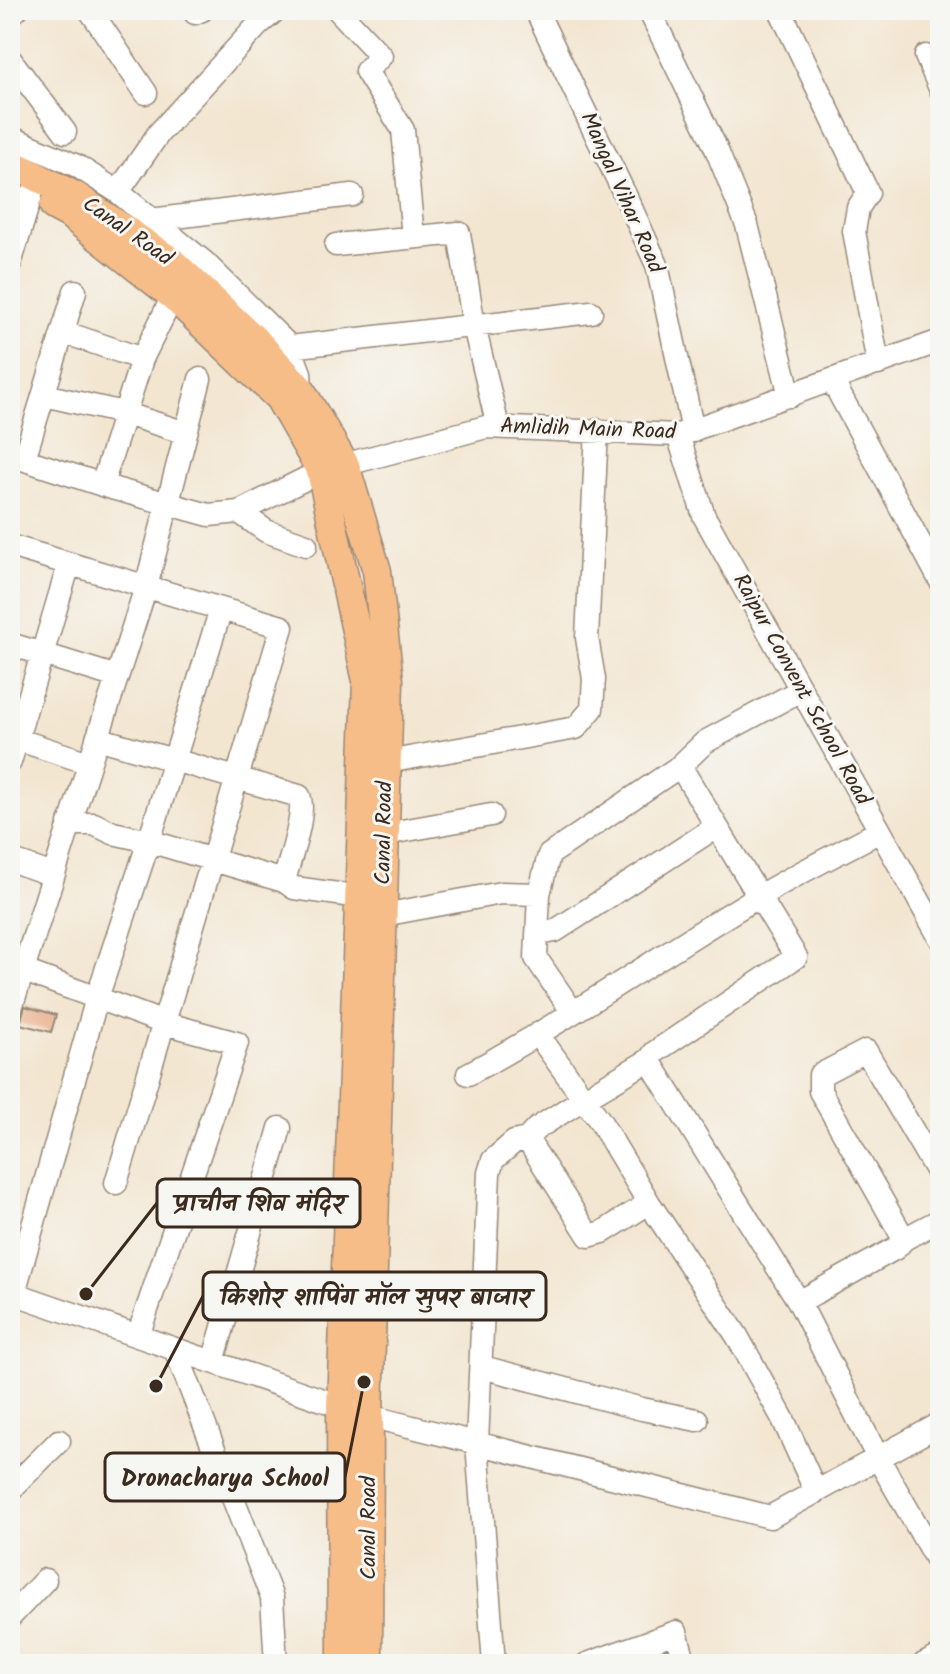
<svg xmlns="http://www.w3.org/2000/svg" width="950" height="1674" viewBox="0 0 950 1674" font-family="Kalam,'Playpen Sans Deva',sans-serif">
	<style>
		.building { fill: #ebb797 }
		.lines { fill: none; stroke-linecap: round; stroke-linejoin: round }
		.minor-casing { stroke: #978878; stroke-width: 25 }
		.major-casing { stroke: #978878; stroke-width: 31 }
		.minor { stroke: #fff; stroke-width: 22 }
		.major { stroke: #f7bd88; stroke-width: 28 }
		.labels { text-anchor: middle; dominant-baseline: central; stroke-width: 6; stroke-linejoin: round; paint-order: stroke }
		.street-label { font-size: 22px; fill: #3b2a1e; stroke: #f6f6f2 }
		.leader { fill: none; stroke: #3b2a1e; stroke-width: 3 }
		.callout-dot { fill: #3b2a1e; stroke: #f6f6f2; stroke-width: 3 }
		.callout { fill: #f6f6f2; stroke: #3b2a1e; stroke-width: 3 }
		.callout-label { font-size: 24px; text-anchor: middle; font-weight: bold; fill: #3b2a1e }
	</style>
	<rect width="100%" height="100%" fill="#f6f6f2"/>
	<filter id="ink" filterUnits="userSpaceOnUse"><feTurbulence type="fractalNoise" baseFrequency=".0125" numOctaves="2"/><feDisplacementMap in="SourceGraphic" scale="16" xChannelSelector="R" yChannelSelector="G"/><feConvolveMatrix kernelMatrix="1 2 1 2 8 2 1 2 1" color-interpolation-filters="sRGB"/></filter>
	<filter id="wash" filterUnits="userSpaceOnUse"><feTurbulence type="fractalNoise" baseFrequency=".006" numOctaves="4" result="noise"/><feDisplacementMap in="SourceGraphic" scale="32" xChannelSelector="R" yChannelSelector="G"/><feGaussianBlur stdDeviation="1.8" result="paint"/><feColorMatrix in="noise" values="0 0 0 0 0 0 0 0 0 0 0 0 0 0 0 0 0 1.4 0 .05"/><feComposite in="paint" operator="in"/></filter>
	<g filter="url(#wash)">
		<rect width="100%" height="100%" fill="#f3e6d1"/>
		<g id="blocks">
			<path class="building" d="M25 1006 56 1015 51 1032 20 1024Z"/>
		</g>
	</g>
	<g filter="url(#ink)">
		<use href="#blocks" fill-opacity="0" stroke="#978878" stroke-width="2"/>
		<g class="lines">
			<g class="minor-casing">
				<path id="minor" d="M90 10 146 93
					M193 10 195 13 202 10
					M338 10 381 56 366 71 403 130 413 237
					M536 10 627 199 657 265 693 431
					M649 10 715 146 747 225 790 396
					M780 10 868 193 858 208 854 231 878 364
					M10 15 16 10
					M926 56 940 88
					M10 59 65 132
					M10 137 77 166 118 192 204 262 290 347 300 373 301 390
					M118 192 159 133 259 24 276 10
					M151 220 352 195
					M336 245 459 233 474 326 498 427
					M10 264 31 195
					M63 332 142 359
					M290 347 591 312
					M832 380 940 580
					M44 395 123 413 186 433
					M678 435 704 516 940 938
					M10 455 115 489 209 515 239 512 321 471 486 427 678 435 940 341
					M24 459 75 291
					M102 485 142 359 173 296
					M239 512 266 531 306 545
					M10 546 282 627 116 1183
					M10 644 117 677
					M10 737 89 763
					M97 738 299 796C307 813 289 861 284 881
					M10 762 69 564
					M387 762 576 728 592 709 594 679 587 638 597 430
					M69 824H94L113 833 149 841 284 881 294 888 360 897
					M385 834 491 815
					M10 860 53 875
					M383 915 501 893 539 894
					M539 934 555 931 716 827
					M11 966 164 1023 237 1043 138 1336
					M10 1011 146 587 200 379
					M572 1011 536 958 539 894 549 855 680 766 705 742 801 690
					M539 1036 600 1121 649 1203 737 1336 783 1419 816 1492
					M649 1060 799 1302 878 1458 940 1566
					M468 1074C566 1021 659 956 756 898 796 874 839 853 880 831
					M527 1139 589 1236 603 1232 649 1203
					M904 1239 820 1091V1075L866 1051 940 1177
					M10 1292 369 1416 770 1517 940 1424
					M14 1293 97 998 149 841 221 609
					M799 1302 896 1248 904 1239 940 1220
					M175 1349 272 1598 276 1664
					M213 1362 280 1128
					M482 1367 642 1409 697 1420
					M10 1490 59 1441
					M10 1617 45 1580
					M494 1664 477 1443 489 1173 493 1160 514 1142 527 1139 536 1129 583 1099 649 1060 655 1052 796 957 680 766
					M587 1664 676 1632 685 1664
					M924 1664 940 1656"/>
			</g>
			<g class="major-casing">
				<path id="major" d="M10 163 77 197 171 261 258 343 301 390 345 465 377 571 389 681 369 1416 368 1664
					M54 206 69 214 173 296 279 398 321 471 367 681 341 1406 342 1664"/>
			</g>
			<use href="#minor" class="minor"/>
			<use href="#major" class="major"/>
		</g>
	</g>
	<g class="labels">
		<g class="street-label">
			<text transform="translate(621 193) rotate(66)">Mangal Vihar Road</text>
			<text transform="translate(127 232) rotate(35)">Canal Road</text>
			<text transform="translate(588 430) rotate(2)">Amlidih Main Road</text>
			<text transform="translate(801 690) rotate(61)">Raipur Convent School Road</text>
			<text transform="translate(385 833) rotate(-89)">Canal Road</text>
			<text transform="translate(369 1528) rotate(-90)">Canal Road</text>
		</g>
	</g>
	<path class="leader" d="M86 1294L157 1203M156 1386L203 1296M364 1382L345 1477"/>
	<g class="callout-dot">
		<circle cx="86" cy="1294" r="8"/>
		<circle cx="156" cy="1386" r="8"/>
		<circle cx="364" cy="1382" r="8"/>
	</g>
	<g class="callout">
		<rect x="157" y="1179" width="203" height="48" rx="8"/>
		<rect x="203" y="1272" width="343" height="48" rx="8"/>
		<rect x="105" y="1453" width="240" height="48" rx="8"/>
	</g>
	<g class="callout-label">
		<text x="259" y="1211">प्राचीन शिव मंदिर</text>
		<text x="375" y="1305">किशोर शापिंग मॉल सुपर बाजार</text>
		<text x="225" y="1486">Dronacharya School</text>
	</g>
	<rect width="950" height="1674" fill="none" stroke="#f6f6f2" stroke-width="40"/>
</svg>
